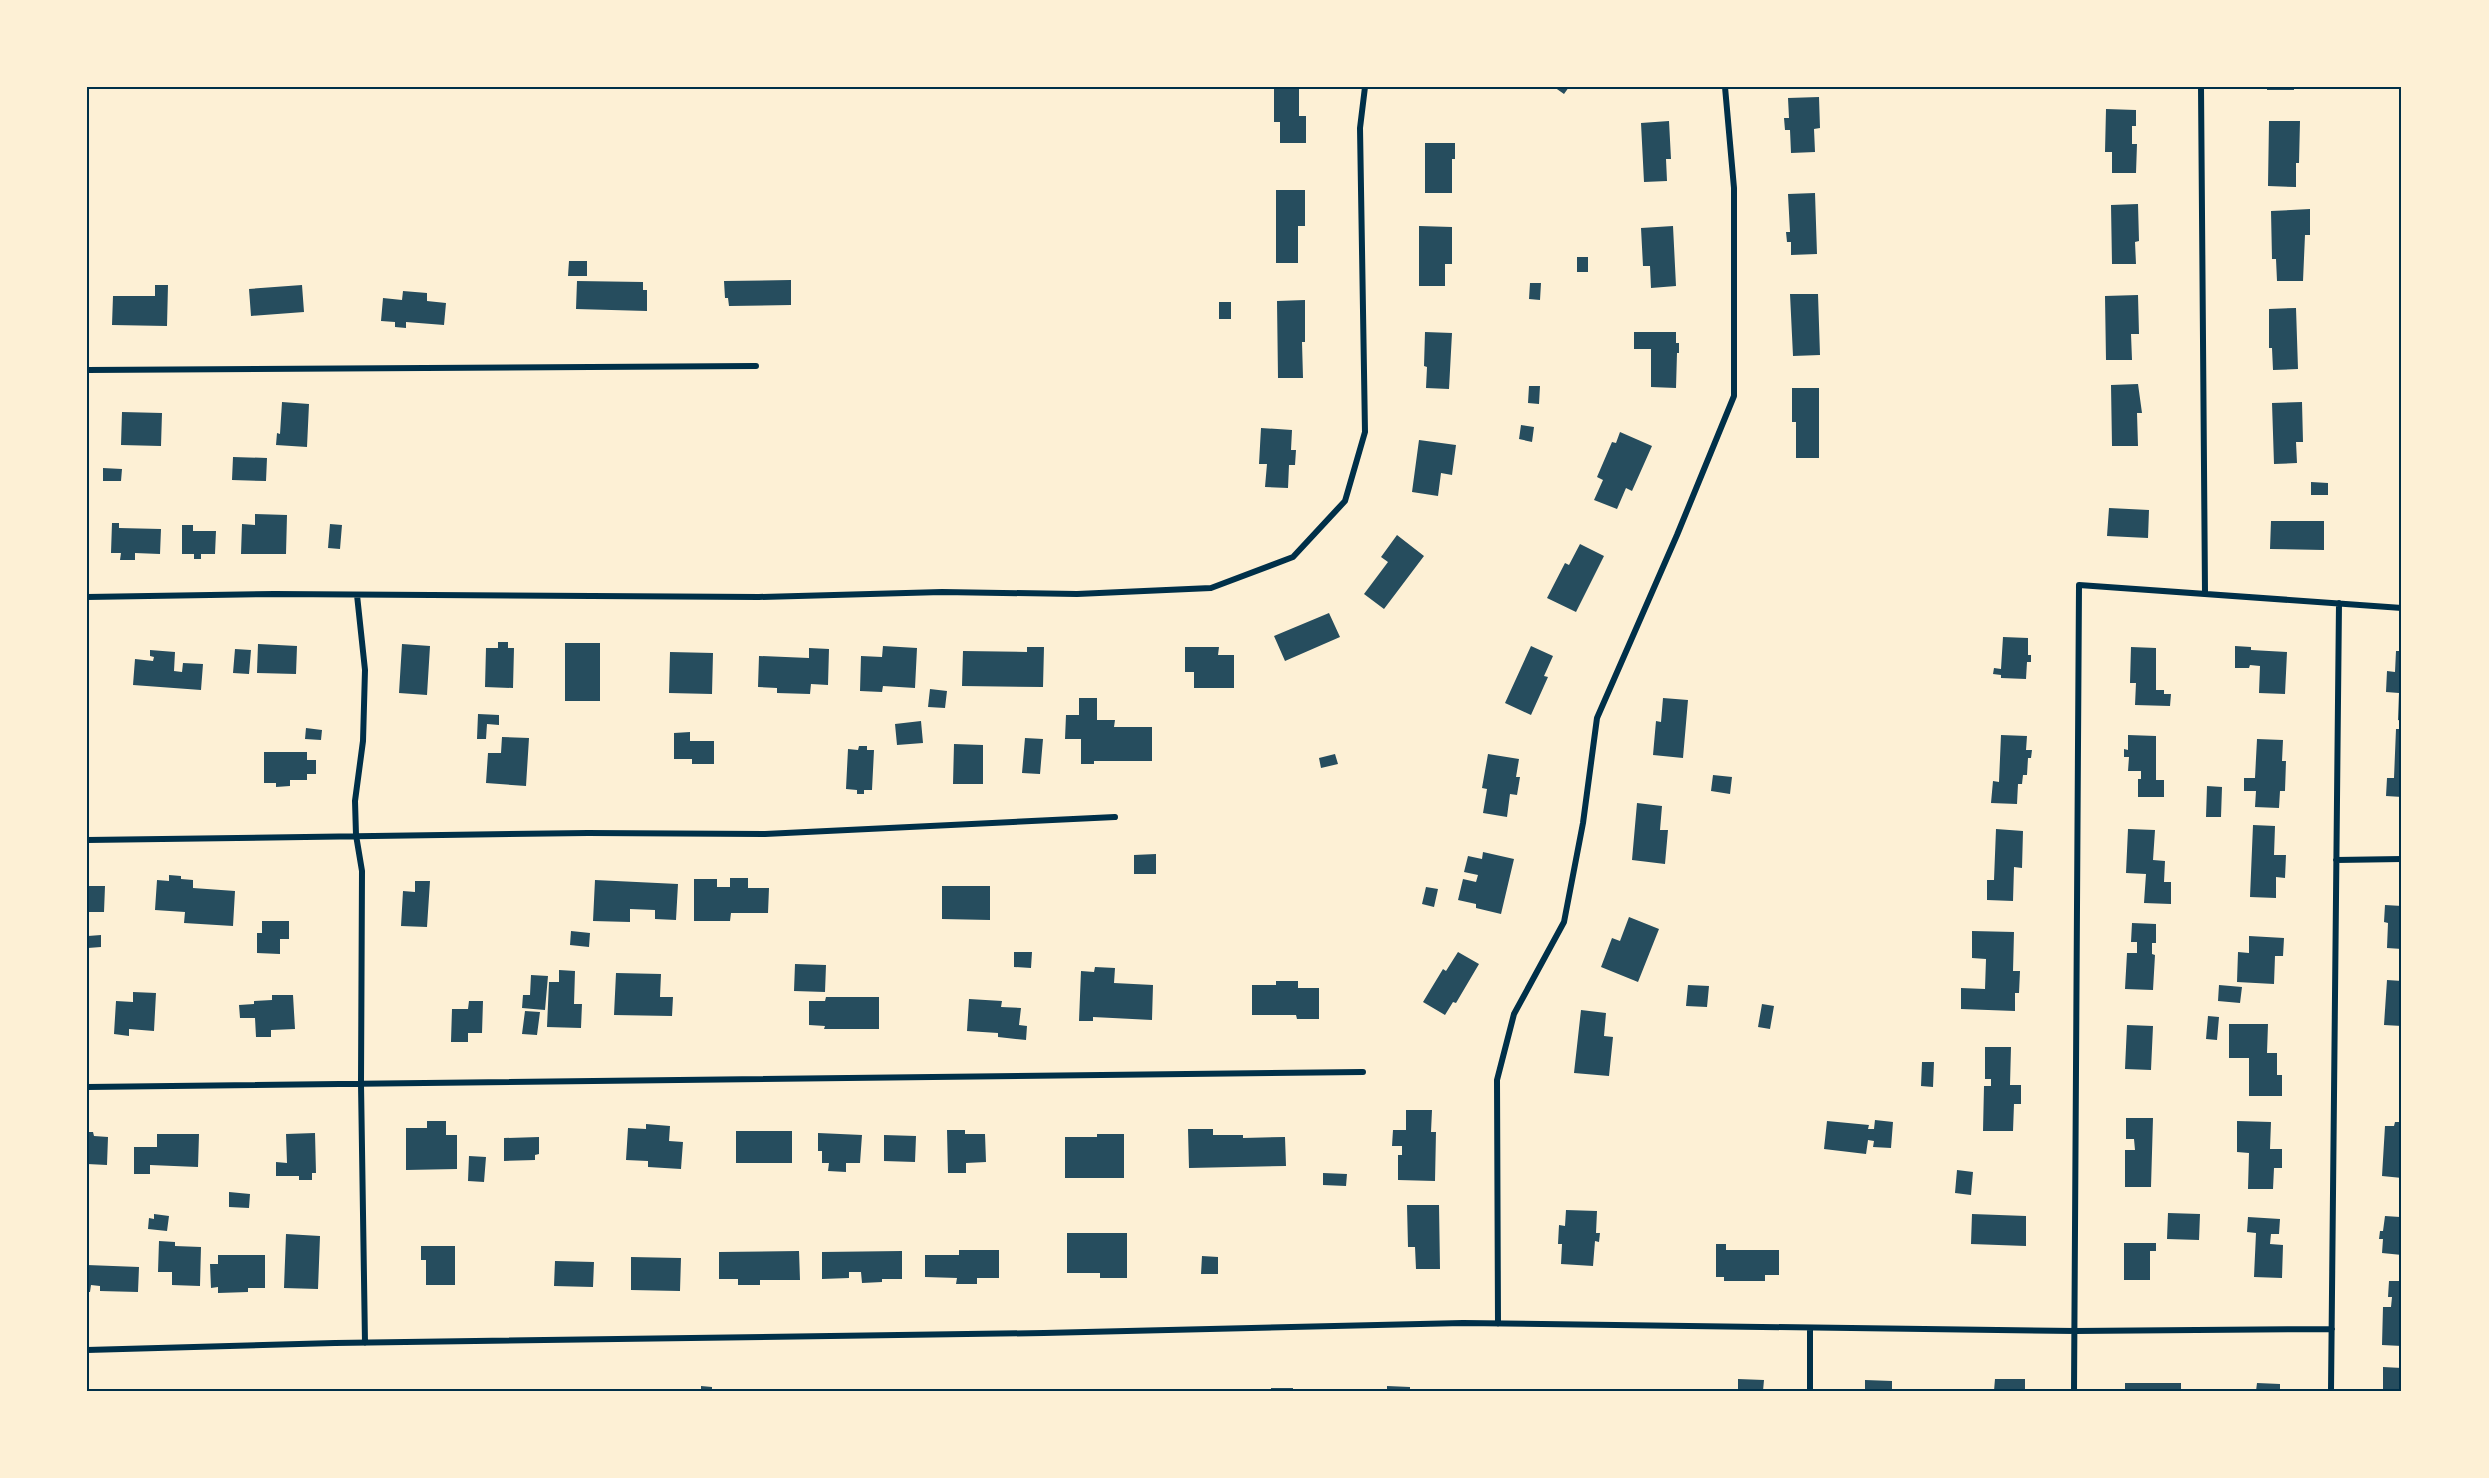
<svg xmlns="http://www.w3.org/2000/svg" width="2489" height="1478" viewBox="0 0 2489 1478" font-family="'IBM Plex Sans',sans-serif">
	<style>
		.building { fill: #264d5e }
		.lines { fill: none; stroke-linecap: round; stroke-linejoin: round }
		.minor { stroke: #003049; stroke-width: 6 }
		.neatline { fill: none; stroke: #003049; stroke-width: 2 }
	</style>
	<rect width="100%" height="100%" fill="#fdf0d5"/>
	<path class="building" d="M1274 87H1299V116H1306V143H1280V122H1274Z
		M1554 87H1569L1564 94Z
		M2267 87H2294V90H2267Z
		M1819 97 1820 128 1814 129 1815 152 1791 153 1790 130H1785L1784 118H1789L1788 98Z
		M2106 109 2136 110V126H2132V144H2137L2136 173H2112V152H2105Z
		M1669 121 1671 159H1666L1667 181 1644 182 1641 123Z
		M2269 121H2300L2299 163H2296V187L2268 186Z
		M1425 143H1455V159H1452V193H1425Z
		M1276 190H1305V226H1298V263H1276Z
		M1815 193 1817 254 1791 255V242H1787L1786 232H1790L1788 194Z
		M2138 204 2139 241 2135 242 2136 264H2112L2111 205Z
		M2310 209V235H2305L2303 281H2277L2276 259H2272L2271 211Z
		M1419 226 1452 227V264H1445V286H1419Z
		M1673 226 1676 286 1651 288 1650 266H1643L1641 228Z
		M1577 257H1588V272H1577Z
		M569 261H587V276H568Z
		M791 280V305L729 306 728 298H725L724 281Z
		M577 281 643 282V290H647V311L576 309Z
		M1530 283H1541L1540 300 1529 299Z
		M155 285H168L167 326 112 325 113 296H155Z
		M302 285 304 312 251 316 249 289Z
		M403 291 427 293V301L446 303 444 325 406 322V328L395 327V322L381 321 383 298 402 300Z
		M1790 294H1818L1820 355 1793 356Z
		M2138 295 2139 334H2131L2132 360H2106L2105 296Z
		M1305 300V342H1302L1303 378H1278L1277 301Z
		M1219 302H1231V319H1219Z
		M2296 308 2298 369 2273 370 2272 348H2269V309Z
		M1425 332 1452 333 1449 389 1426 388 1427 367 1424 366Z
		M1634 332H1676V343H1679V353H1677L1676 388 1651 387V349H1634Z
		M2138 384 2142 413H2137L2138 446H2112L2111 385Z
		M1529 386H1540L1539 404 1528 403Z
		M1792 388H1819V458H1796V422H1792Z
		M282 402 309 404 307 447 276 445 277 433 280 434Z
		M2302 402 2303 442H2296L2297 463 2274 464 2272 403Z
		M122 412 162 413 161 446 121 445Z
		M1521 425 1534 427 1532 442 1519 439Z
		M1261 428 1292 430 1291 450H1296L1295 465H1289L1288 488 1265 487 1267 464H1259Z
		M1620 432 1652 446 1632 491 1626 488 1617 509 1594 500 1603 480 1597 477 1612 442 1616 443Z
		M1419 440 1456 445 1452 475 1441 473 1438 496 1412 492Z
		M233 457 267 458 266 481 232 480Z
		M103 468 122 469 121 481H103Z
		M2311 482 2328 483V495H2311Z
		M2109 508 2149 510 2148 538 2107 536Z
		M255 514 287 515 286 554H241L242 524 255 525Z
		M2271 521H2324V550L2270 549Z
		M112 523H119V528L161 529 160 554 135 553V560H120L121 553H111Z
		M330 524 342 525 340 549 328 548Z
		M182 525H193V531H216L215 554H201V559H194V554H182Z
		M1397 535 1424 556 1384 609 1364 594 1388 562 1381 557Z
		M1580 544 1604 556 1576 612 1547 598 1565 563 1569 565Z
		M1329 613 1340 637 1285 661 1274 636Z
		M2003 637 2028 638V655H2031V662H2027L2026 679 2001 678V675L1993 674 1994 668 2001 669Z
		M498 642H508V648H514L513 688 485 687 486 648H498Z
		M565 643H600V701H565Z
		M258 644 297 646 296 674 257 673Z
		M402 644 430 646 427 695 399 693Z
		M883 646 917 648 915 688 883 686 882 692 860 691 861 656 882 657Z
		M1531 646 1553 656 1544 676 1548 677 1531 715 1505 703Z
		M2235 646 2251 647V650L2287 652 2285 694 2259 693 2260 666 2250 665 2249 668H2235Z
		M1027 647H1044L1043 687 962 686 963 651 1027 652Z
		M1185 647H1219L1218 655H1234V688H1194V672H1185Z
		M2131 647 2156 648V690H2164V694H2171L2170 706 2135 705 2136 683H2130Z
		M809 648 829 649 828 685 811 684 810 694 777 693V688L758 687 759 656 809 658Z
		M235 649 251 650 249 674 233 673Z
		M150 650 175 652 174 671 182 672 183 663 203 664 201 690 133 685 135 659 153 661 154 657 150 656Z
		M2396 651H2402V721L2398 720 2399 693 2386 692 2387 671 2395 672Z
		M670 652 713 653 712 694 669 693Z
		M930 689 947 691 945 708 928 707Z
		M1079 698H1097V720H1115L1114 727H1152V761H1094V764H1081V739H1065L1066 715H1079Z
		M1663 698 1688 700 1683 758 1653 755 1656 721 1661 722Z
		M478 714 499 715V725L487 724 486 739H477Z
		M921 721 923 743 897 745 895 724Z
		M306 728 322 730 321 740 305 739Z
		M2396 729H2402V797L2386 796 2387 778H2394Z
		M690 732V741H714V764H692V759H674V733Z
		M2001 735 2027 736 2026 750H2032L2031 758H2028L2027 775H2023L2022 784H2018L2017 804 1991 803 1993 781 1999 782Z
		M2128 735 2156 736V780H2164V797H2138V779H2141V771H2128L2129 757H2124V749L2128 750Z
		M502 737 529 738 526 786 486 783 488 753H501Z
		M1025 738 1043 739 1040 774 1022 773Z
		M2257 739 2283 740 2282 761H2286L2285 791H2280L2279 808 2255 807 2256 791H2244V778H2255Z
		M954 744 983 745V784H953Z
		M859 746H867V750H874L872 790H864V794H857V790L846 789 848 749 858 750Z
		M264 752H307V760H316V774H307V780H290V786L276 787V783H264Z
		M1335 754 1338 764 1321 768 1319 758Z
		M1488 754 1519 759 1516 777H1520L1517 795 1510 794 1507 817 1483 813 1487 789 1482 788Z
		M1713 775 1732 777 1730 794 1711 791Z
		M2207 786 2222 787 2221 817H2206Z
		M1637 803 1662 806 1660 830H1668L1665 864 1632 860Z
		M2253 825 2275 826 2274 855H2286L2285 878 2276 877V898L2250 897Z
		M1996 829 2023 831 2022 868 2014 867 2013 901 1987 900V880H1994Z
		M2128 829 2155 830 2153 860 2165 861 2164 882H2171V904L2144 903 2146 874 2126 873Z
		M1483 852 1514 859 1501 914 1476 908V904L1458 900 1463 879 1476 882 1478 875 1464 872 1468 856 1482 859Z
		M1156 854V874H1134V855Z
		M169 875 181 876V879L193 880V888L235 891 233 926 184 923 185 912 155 910 157 880 169 881Z
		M730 878H748V888H769L768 913H731L730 921H694V879H717V887H730Z
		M595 880 678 884 676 920 655 919V910L630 909V922L593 921Z
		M415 881H430L427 927 401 926 403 891 415 892Z
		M87 886H105L104 912H87Z
		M942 886H990V920L942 919Z
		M1426 887 1438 889 1434 907 1422 904Z
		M2385 905 2402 906V949L2387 948 2388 923 2384 922Z
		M1629 917 1659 929 1638 982 1601 967 1612 938 1620 941Z
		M262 921H289V939H280V954L257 953V933H262Z
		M2132 923 2156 924V943H2152V954L2155 955 2153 990 2125 989 2127 953H2137V942H2131Z
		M571 931 590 933 589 947 570 945Z
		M1972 931 2014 932 2013 971H2020L2019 993H2015V1011L1961 1009V988L1985 989 1986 959 1972 958Z
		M101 935V947L88 948V936Z
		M2249 936 2284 938 2283 956H2275L2274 984 2237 982 2238 952 2249 953Z
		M1014 952H1032L1031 968 1014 967Z
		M1458 952 1479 964 1456 1003 1453 1002 1445 1015 1423 1002 1443 969 1446 971Z
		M795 964 826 965 825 992 794 991Z
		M1095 967 1115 968 1114 983 1153 985 1152 1020 1093 1017V1021H1079L1081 971 1094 972Z
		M559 970 575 971 574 1004H582L581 1028 547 1027 549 982H559Z
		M616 973 661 974 660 997H673L672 1016 614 1015Z
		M531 975 548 976 545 1010 522 1008 523 995H530Z
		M2387 980 2402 981V1026L2384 1025Z
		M1276 981H1298V988H1319V1019H1297L1296 1015H1252V985H1276Z
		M1688 985 1709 986 1707 1007 1686 1006Z
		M2219 985 2242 987 2240 1003 2218 1001Z
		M133 992 156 993 154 1031 129 1029V1036L114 1034 116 1001 133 1002Z
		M272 995H293L295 1029 271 1030V1037H256L255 1018H240L239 1005 254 1004V1001L272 1000Z
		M826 997H879V1029H824L825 1026 809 1025V1001H825Z
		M969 999 1002 1001 1001 1007 1021 1008 1019 1025 1027 1026 1026 1040 998 1037V1033L967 1031Z
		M469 1001H483L482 1033H468V1042H451L452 1009H468Z
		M1762 1004 1774 1006 1770 1029 1758 1027Z
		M1581 1010 1606 1013 1604 1036 1613 1037 1609 1076 1574 1073Z
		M525 1011 540 1012 537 1035 522 1034Z
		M2208 1016 2219 1017 2217 1040 2206 1039Z
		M2229 1024H2268L2267 1053H2277V1075H2282V1096H2249V1058H2229Z
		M2127 1025 2153 1026 2151 1070 2125 1069Z
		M1985 1047H2011L2010 1085H2021V1104H2014L2013 1131H1983L1984 1086H1991V1079H1985Z
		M1922 1062H1934L1933 1087 1921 1086Z
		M1406 1110H1432L1431 1132H1436L1435 1181 1398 1180V1155H1402V1146H1392L1393 1130H1406Z
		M2126 1118H2153L2151 1187H2125V1150H2135L2134 1139H2126Z
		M1875 1120 1893 1122 1891 1148 1873 1147 1874 1141 1868 1140 1866 1154 1824 1149 1827 1121 1869 1125 1868 1129H1874Z
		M427 1121H446V1135H457V1169L406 1170V1128H427Z
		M2237 1121 2271 1122 2270 1149H2282V1168H2274L2273 1189H2248L2249 1153 2237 1152Z
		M2395 1122H2402V1178L2382 1176 2385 1126H2394Z
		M646 1124 670 1126 669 1141 683 1142 681 1169 648 1167V1161L626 1160 628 1128 646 1129Z
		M1188 1129H1213V1135H1243V1138L1285 1137 1286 1166 1189 1168Z
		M947 1130H965V1134H985L986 1162 966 1163V1173H948Z
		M736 1131H792V1163H736Z
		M87 1132H93L94 1136 108 1137 107 1165 87 1164Z
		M315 1133 316 1173H312V1180H299V1176H276V1162L287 1163 286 1134Z
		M818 1133 862 1135 860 1163H846V1172L828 1171 829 1163H822V1151H818Z
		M157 1134H199L198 1167 150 1165V1174H134V1147H157Z
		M1097 1134H1124V1178H1065V1137H1097Z
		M884 1135 916 1136 915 1162 884 1161Z
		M539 1137V1154L535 1155V1160L504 1161V1138Z
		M469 1156 486 1157 484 1182 468 1181Z
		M1957 1170 1973 1172 1971 1195 1955 1193Z
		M1323 1173 1347 1174 1346 1186 1323 1185Z
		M229 1192 250 1194 249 1208 229 1207Z
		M1407 1205H1439L1440 1269H1416L1415 1247H1408Z
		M1566 1210 1597 1211 1596 1233H1600L1599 1242 1595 1241 1593 1266 1561 1264 1562 1244H1558L1559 1225 1565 1226Z
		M2400 1211H2402V1255L2382 1253 2383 1239H2379L2380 1231H2383L2385 1216 2400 1217Z
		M2168 1213 2200 1214 2199 1240 2167 1239Z
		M154 1214 169 1216 167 1231 148 1229 149 1218 154 1219Z
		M1972 1214 2026 1216V1246L1971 1244Z
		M2248 1217 2280 1219 2279 1234H2271L2270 1244 2283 1245 2282 1278 2254 1277 2256 1233 2247 1232Z
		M1067 1233H1127V1278H1100V1273H1067Z
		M286 1234 320 1236 318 1289 284 1288Z
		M159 1241 175 1242V1246L201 1247 200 1286 172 1285V1272H158Z
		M2124 1243H2156V1251H2150V1280H2124Z
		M1716 1244H1726V1250H1779V1275H1765V1281H1724V1277H1716Z
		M421 1246H455V1285H426V1260H421Z
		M959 1250H999V1278H977V1284H956L957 1278 925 1277V1255H959Z
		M799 1251 800 1280H760V1285H738V1279H719V1252Z
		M902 1251V1279H882V1282L862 1283 861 1272H849V1278L822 1279V1252Z
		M218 1255H265V1288H248V1292L218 1293V1287L211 1288 210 1264H218Z
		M1202 1256 1218 1257V1274H1201Z
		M631 1257 681 1258 680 1291 631 1290Z
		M555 1261 594 1262 593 1287 554 1286Z
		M87 1265 139 1267 138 1292 100 1291V1286L91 1285 90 1292H87Z
		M2389 1281H2402V1346L2382 1345 2383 1307H2391L2392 1297H2388Z
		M2383 1367 2402 1368V1391H2383Z
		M1738 1379 1764 1380 1763 1391H1738Z
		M1995 1379H2025V1391H1994Z
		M1865 1380 1892 1381V1391H1865Z
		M2125 1383H2181V1391H2125Z
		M2257 1383 2280 1384V1391H2256Z
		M701 1386 712 1387V1391H701Z
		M1387 1386 1410 1387V1391H1387Z
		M1271 1388H1293V1391H1271Z
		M1153 1389H1174V1391H1153Z"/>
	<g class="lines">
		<path class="minor" d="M2201 87 2205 593
			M87 370 756 366
			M357 595 365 670 363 741 355 801 356 835 362 871 361 1084 365 1343
			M87 597 274 594 759 597 942 592 1077 594 1211 588 1293 557 1345 501 1365 432 1360 128 1365 87
			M87 840 588 833 765 834 1115 817
			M2336 860 2402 859
			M87 1087 1363 1072
			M1498 1324 1497 1080 1514 1014 1564 922 1583 823 1597 718 1677 535 1734 396V188L1725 87
			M87 1350 335 1343 1044 1333 1463 1323 2075 1331 2332 1329
			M1810 1391V1328
			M2074 1391 2079 585 2402 608
			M2331 1391 2339 603"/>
	</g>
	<rect width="2489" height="1478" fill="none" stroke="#fdf0d5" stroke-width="177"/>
	<rect x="88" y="88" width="2312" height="1302" class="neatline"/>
</svg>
